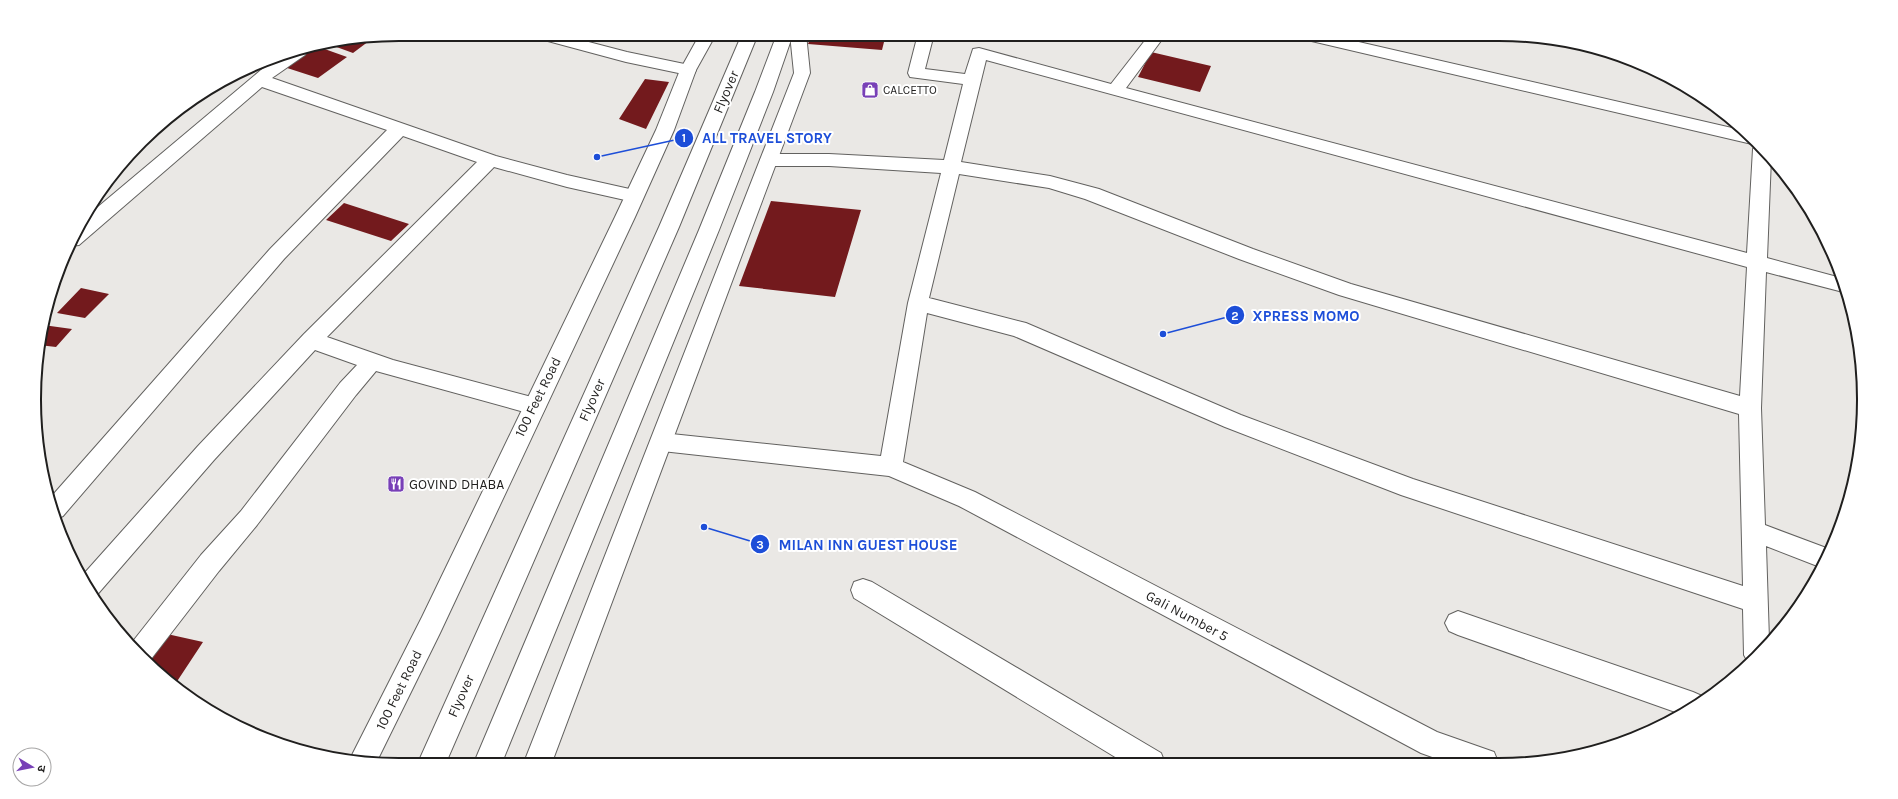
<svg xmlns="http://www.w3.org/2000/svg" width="1898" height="799" viewBox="0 0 1898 799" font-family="Karla,'Noto Sans Devanagari',sans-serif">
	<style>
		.building { fill: #731a1d }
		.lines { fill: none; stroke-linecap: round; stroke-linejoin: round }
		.minor-casing { stroke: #62615f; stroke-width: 2 }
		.tertiary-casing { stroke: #62615f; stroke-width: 2 }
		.secondary-casing { stroke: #62615f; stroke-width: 2 }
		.minor { fill: #fff; fill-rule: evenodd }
		.tertiary { fill: #fff; fill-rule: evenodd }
		.secondary { fill: #fff; fill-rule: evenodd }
		.labels { text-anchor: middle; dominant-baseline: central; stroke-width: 4; stroke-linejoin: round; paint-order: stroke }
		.far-poi-label { font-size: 12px; fill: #201f1e; stroke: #fff; text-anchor: start }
		.street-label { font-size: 14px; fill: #201f1e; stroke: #fff }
		.poi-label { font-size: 14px; fill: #201f1e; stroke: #fff; text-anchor: start }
		.rim { fill: none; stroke: #201f1e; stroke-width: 2 }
		.leader { fill: none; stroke: #1d4ed8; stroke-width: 1.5 }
		.callout-dot { fill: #1d4ed8; stroke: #fff; stroke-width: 1.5 }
		.mark-label { font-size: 12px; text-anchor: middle; font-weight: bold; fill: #fff }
		.callout-label { font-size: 15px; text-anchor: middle; font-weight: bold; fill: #1d4ed8; stroke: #fff; stroke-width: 4; stroke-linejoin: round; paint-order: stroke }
	</style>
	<rect width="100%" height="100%" fill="#eae8e5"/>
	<path class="building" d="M812 34H886L882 50 808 44Z
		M373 38 353 53 331 45Z
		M319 47 347 57 318 78 281 66 303 50Z
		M1151 52 1211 66 1200 92 1138 77Z
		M645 79 669 82 646 129 619 119Z
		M771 201 861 210 835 297 739 286Z
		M344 203 409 224 391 241 326 220Z
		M81 288 109 294 85 318 57 313Z
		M43 325 72 329 56 347 39 345Z
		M158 632 203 642 174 686 141 656Z"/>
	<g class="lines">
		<g class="minor-casing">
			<path id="minor" d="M531 34H558L627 52 694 66 696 70 694 74 688 75 626 62 533 37Z
				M918 34H934L925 69 965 74 973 49 979 48 1111 84 1150 34H1166L1126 88 1747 253 1753 149 1758 144 1771 158 1767 258 1841 278 1847 293 1766 272 1761 408 1765 525 1829 549 1820 567 1766 546 1769 640 1749 664 1744 655 1743 609 1401 495 1225 427 1014 336 927 313 903 462 975 492 1437 732 1494 752 1498 762H1446L1421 753 959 506 889 476 662 451 654 449 651 442 654 435 662 433 881 456 908 303 941 173 829 166H769L763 164 760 160 763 156 769 154H829L944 160 963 84 910 77 908 73ZM986 60 1747 267 1740 396 1351 284 1253 249 1099 189 1050 176 961 162ZM959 174 1049 188 1085 199 1239 259 1339 295 1739 414 1743 586 1413 479 1241 415 1026 323 929 298Z
				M1295 34H1324L1745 131 1756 143 1752 144 1303 39 1297 37Z
				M306 49 307 51 305 55 272 78 496 156 567 175 634 190 641 191 643 196 641 201 634 202 567 187 494 167 327 337 393 360 543 400 546 406 543 412 535 415 376 371 356 395 257 525 219 571 148 663 130 645 201 555 241 511 340 383 357 365 315 350 214 460 96 596 93 597 81 577 198 446 304 334 477 162 403 136 284 259 63 516 59 518 51 497 270 249 387 130 262 87 79 245 70 246 80 222 261 70 286 53Z
				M863 579 872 582 1161 753 1165 763H1125L854 598 851 590 854 582Z
				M1458 611 1693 692 1702 696 1704 698 1681 714 1458 635 1449 631 1445 623 1449 615Z"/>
		</g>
		<g class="tertiary-casing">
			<path id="tertiary" d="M700 34H716L696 70 674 130 635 217 440 633 377 761 351 757 422 617 615 217 656 130 680 70Z
				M790 34H806L810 73 551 765H523L794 73Z"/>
		</g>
		<g class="secondary-casing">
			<path id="secondary" d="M742 34H758L679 227 445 765H417L659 227Z
				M777 34H793L773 92 719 230 501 765H473L699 230 755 92Z"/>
		</g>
		<use href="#minor" class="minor"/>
		<use href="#tertiary" class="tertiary"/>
		<use href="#secondary" class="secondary"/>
	</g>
	<defs>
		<g id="shop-square" transform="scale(0.9)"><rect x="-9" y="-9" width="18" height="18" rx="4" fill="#7840b7" stroke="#fff"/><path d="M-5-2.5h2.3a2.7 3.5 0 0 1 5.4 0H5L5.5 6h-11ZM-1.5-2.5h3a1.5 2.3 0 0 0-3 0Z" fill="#fff"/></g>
		<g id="restaurant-square" transform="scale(0.9)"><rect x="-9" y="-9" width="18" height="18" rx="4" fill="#7840b7" stroke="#fff"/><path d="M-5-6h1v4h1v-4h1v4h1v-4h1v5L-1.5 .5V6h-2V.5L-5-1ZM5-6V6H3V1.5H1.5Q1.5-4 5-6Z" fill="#fff"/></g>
	</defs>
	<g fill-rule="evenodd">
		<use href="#shop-square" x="870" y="90"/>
		<use href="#restaurant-square" x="396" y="484"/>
	</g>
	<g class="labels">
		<g class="far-poi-label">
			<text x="883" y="90">CALCETTO</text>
		</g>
		<g class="street-label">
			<text transform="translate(726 92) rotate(-67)">Flyover</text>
			<text transform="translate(538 397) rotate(-64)">100 Feet Road</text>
			<text transform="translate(592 400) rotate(-66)">Flyover</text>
			<text transform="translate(1187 616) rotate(28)">Gali Number 5</text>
			<text transform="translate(399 690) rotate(-64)">100 Feet Road</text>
			<text transform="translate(461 696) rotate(-66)">Flyover</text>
		</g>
		<g class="poi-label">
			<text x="409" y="484">GOVIND DHABA</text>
		</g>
	</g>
	<path d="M0 0H1898V799H0ZM399 41H1499A358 358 0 0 1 1857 399V400A358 358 0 0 1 1499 758H399A358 358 0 0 1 41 400V399A358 358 0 0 1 399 41Z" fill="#fff" fill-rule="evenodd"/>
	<path class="rim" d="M399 41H1499A358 358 0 0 1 1857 399V400A358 358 0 0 1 1499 758H399A358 358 0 0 1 41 400V399A358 358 0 0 1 399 41Z"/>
	<path class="leader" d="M597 157L684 138M1163 334L1235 315M704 527L760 544"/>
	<g class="callout-dot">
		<circle cx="597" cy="157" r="4"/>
		<circle cx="1163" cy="334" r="4"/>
		<circle cx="704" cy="527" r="4"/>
		<circle cx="684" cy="138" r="10"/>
		<circle cx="1235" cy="315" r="10"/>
		<circle cx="760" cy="544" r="10"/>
	</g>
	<g class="mark-label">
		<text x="684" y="142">1</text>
		<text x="1235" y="320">2</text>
		<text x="760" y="549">3</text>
	</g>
	<g class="callout-label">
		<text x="767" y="143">ALL TRAVEL STORY</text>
		<text x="1306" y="321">XPRESS MOMO</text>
		<text x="868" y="550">MILAN INN GUEST HOUSE</text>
	</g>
	<g transform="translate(32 767) rotate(100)"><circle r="19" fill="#ffffff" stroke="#a6a5a5"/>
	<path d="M0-3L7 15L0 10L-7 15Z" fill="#7840b7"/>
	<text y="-6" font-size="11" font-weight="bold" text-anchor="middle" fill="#201f1e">उ</text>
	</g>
</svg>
